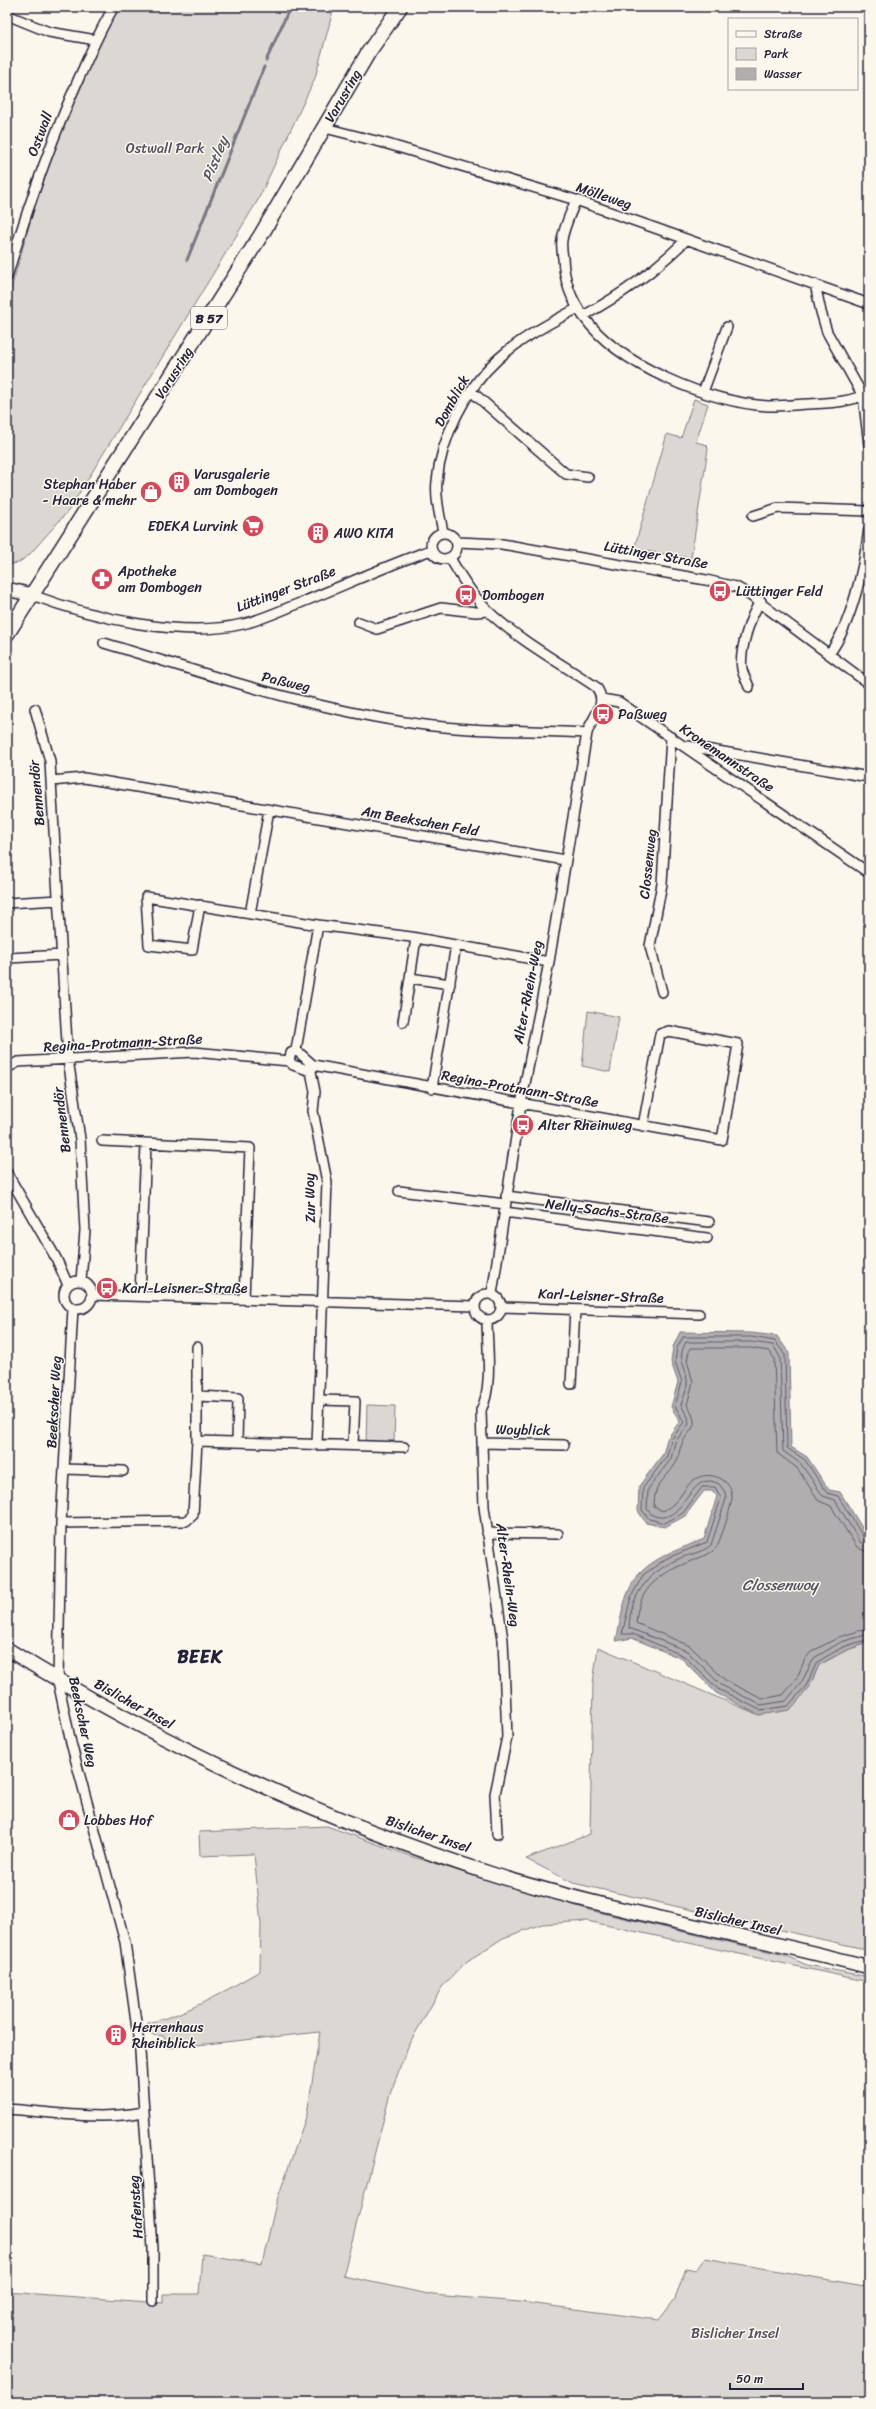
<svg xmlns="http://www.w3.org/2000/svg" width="876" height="2409" viewBox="0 0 876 2409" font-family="Sriracha,sans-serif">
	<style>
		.green { fill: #dbd8d3; stroke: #7e7d87 }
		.water { fill: #b1aeb0; stroke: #787681 }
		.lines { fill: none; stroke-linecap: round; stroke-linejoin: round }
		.shore { stroke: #5b5a6a; stroke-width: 1 }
		.stream { stroke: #787681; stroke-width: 3 }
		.street-casing { stroke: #22223b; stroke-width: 12 }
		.secondary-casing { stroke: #22223b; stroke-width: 16 }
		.primary-casing { stroke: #22223b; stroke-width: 17 }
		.street { stroke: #fbf7ec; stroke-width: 9 }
		.secondary { stroke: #fbf7ec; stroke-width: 13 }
		.primary { stroke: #fbf7ec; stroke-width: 14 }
		.labels { text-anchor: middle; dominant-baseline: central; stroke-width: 3; stroke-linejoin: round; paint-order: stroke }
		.shield { fill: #fbf7ec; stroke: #636270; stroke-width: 1 }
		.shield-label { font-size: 13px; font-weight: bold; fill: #22223b }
		.street-label { font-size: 14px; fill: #22223b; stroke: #fbf7ec }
		.park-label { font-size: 14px; fill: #505061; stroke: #fbf7ec }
		.poi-label { font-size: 14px; fill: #22223b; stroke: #fbf7ec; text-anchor: start }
		.water-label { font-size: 15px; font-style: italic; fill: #545364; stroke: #fbf7ec }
		.district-label { font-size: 18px; font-weight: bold; letter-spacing: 1px; fill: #22223b; stroke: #fbf7ec }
	</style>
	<rect width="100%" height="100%" fill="#fbf7ec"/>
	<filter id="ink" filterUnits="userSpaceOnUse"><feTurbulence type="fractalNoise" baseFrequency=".025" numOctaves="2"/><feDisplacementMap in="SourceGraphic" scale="8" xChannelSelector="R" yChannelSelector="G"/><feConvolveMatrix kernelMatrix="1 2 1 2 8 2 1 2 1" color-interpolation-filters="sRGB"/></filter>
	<g filter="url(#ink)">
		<path class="green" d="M120 7H334L315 78 258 200 69 510 29 555 18 563 7 565V303L59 121 102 34Z
			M694 399 708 404 696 442 707 445 708 449 691 558 634 549 667 434 681 438Z
			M588 1011 619 1017 610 1072 582 1066Z
			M367 1405 395 1406 394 1444H366Z
			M869 1642V1950L573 1883 526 1859 590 1834 593 1683 598 1647 759 1715 809 1688 819 1665 845 1651Z
			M327 1826 413 1857 593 1911 784 1955 807 1965 869 1977V1982L587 1921 542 1924 503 1938 466 1962 442 1987 409 2044 390 2094 343 2276 433 2295 520 2302 659 2320 675 2299 686 2268 696 2270 705 2258 864 2286 869 2273V2402H7V2292L163 2303V2294H199L202 2254 262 2264 276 2203 307 2114 320 2032 168 2048 164 2036 151 2035 146 2027 148 2023C191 2013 222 1992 260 1971L261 1924 254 1854 200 1856 199 1832Z"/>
		<path class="water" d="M680 1332 751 1333 777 1336 789 1353 791 1447 807 1457 829 1490 840 1492 869 1539V1642L845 1651 819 1665 809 1688 790 1710 759 1715 716 1693 682 1659 632 1638 616 1641C621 1619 624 1588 641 1572 658 1555 683 1548 704 1539L717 1496 713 1491H704L685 1516 665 1527 646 1523 638 1511 639 1486 663 1454 667 1439 680 1421 671 1407 678 1382 671 1362 673 1347Z"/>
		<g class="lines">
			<path class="shore" d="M869 1540 864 1538 838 1496 827 1493 805 1460 787 1448 785 1355 775 1341 751 1337H683L677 1348 675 1361 682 1382 675 1406 684 1422 671 1440 667 1456 643 1488 642 1510 649 1519 665 1523 683 1513 702 1487H715L721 1498 707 1542 667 1558 643 1575 631 1597 622 1634H633L684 1656 718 1689 760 1710 788 1706 806 1686 817 1662 843 1647 869 1639
				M869 1545 860 1542 835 1500 823 1496 801 1464 783 1451 780 1357 773 1345 751 1342H686C676 1360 686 1364 687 1381 688 1388 683 1398 681 1405L688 1417 689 1424 675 1442 671 1459 648 1489 647 1509 652 1515C655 1516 661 1518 664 1517 686 1514 693 1469 719 1484L725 1492 726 1499 711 1545C705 1551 692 1554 683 1557 651 1570 630 1592 629 1628L687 1651 721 1685 761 1705 786 1701 801 1683 814 1658 841 1642 869 1634
				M869 1551 862 1550 856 1546 831 1506 819 1501 797 1468 777 1453 774 1358 769 1351 750 1348H690L687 1360 693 1382 687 1405C702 1430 690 1425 681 1446 679 1450 679 1456 677 1461 666 1481 654 1481 654 1507L663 1511C682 1502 684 1484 697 1478 711 1471 731 1479 732 1496 732 1506 721 1539 716 1548 710 1555 700 1557 691 1561 661 1573 638 1587 636 1623L690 1646 725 1680 762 1699 783 1695 796 1680 805 1659 811 1652 839 1637 869 1628"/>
			<path class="stream" d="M266 61 290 7
				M187 260 264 67"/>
			<g class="street-casing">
				<path id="street" d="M7 15 49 32 96 40
					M325 128 384 143 576 200 869 304
					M576 200C571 212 564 227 562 240 561 246 562 252 563 258 564 279 571 300 584 317 618 365 710 403 768 406 781 406 794 405 807 404 827 403 852 403 869 392
					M7 277C27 209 50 143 79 78 90 54 100 29 114 7
					M815 284 821 312 827 332 863 396 869 445
					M583 316C623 294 653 272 686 240
					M471 391 566 474 588 477
					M703 392 727 327
					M753 516 778 508 869 511
					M443 532C440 516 435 498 437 481 441 438 466 388 498 359 521 338 550 323 578 308
					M431 546a13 13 0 1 1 26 0a13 13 0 1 1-26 0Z
					M457 542 502 544 706 580 736 587 748 594 869 684
					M450 558C461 577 472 595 488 611 517 639 562 664 596 687 609 703 592 717 587 733L549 962 521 1104 492 1294
					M32 595C91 617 180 639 243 624 264 619 284 609 305 601 347 584 388 565 431 550
					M359 622 377 629 441 608 476 612 488 611
					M104 643C207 674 310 709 418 724 473 732 531 730 587 733
					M829 654C852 624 864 566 869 529
					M749 687C747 681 743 675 742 669 739 652 750 615 761 601
					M602 699 619 702 869 873
					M35 709 50 761 51 781 68 1059 80 1139 85 1230 81 1281
					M688 746 869 777
					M51 781 84 778 565 860
					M7 903 59 900
					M200 905 192 950 149 945 146 897 318 925 411 937 549 962
					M250 914 269 810
					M416 938 410 978 450 984
					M9 958 62 955
					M662 992 650 946 662 884 671 737
					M403 1022 410 978
					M296 1050 318 925
					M313 1065C450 1091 586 1116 722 1140L738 1044 669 1031 660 1034 643 1126
					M7 1068 18 1062 194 1052 289 1061 293 1065 311 1071 313 1065 296 1050 291 1053 289 1061
					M311 1071 315 1092 313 1111 327 1182 317 1445
					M432 1088 456 945
					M102 1141 250 1148 244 1299
					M7 1173 56 1258 68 1285
					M399 1191 505 1204
					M506 1196 709 1222
					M504 1212 707 1238
					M64 1295a14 14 0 1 1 28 0a14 14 0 1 1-28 0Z
					M475 1307a13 13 0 1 1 26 0a13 13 0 1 1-26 0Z
					M92 1295 475 1306
					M140 1296 146 1144
					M502 1307 699 1314
					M73 1308 61 1523 58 1681 71 1743 125 1942 140 2051 153 2249V2301
					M487 1320C487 1345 493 1388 481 1410L484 1507 503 1640 507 1737 495 1794 497 1834
					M571 1384 575 1310
					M197 1396 238 1398 237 1442
					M319 1400 355 1401 353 1445
					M197 1441 404 1447
					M482 1443 564 1445
					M64 1469 123 1471
					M61 1523 186 1521 193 1515 197 1441V1347
					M487 1533 558 1534
					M7 2109C52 2112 99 2121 143 2112"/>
			</g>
			<g class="secondary-casing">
				<path id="secondary" d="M7 589 32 595
					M7 1649C160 1744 323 1820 495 1875 618 1913 745 1934 869 1967"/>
			</g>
			<g class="primary-casing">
				<path id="primary" d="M7 634 261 235 368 53 400 7"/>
			</g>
			<use href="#street" class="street"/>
			<use href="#secondary" class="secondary"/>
			<use href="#primary" class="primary"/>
		</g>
	</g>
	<defs>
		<g id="building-disc" transform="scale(1.15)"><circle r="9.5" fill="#d1495b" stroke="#fbf7ec"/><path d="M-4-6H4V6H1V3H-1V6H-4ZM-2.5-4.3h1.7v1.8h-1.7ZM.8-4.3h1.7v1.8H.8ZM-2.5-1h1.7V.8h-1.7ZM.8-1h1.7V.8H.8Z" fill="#fff"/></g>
		<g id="shop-disc" transform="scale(1.15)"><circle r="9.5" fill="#d1495b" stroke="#fbf7ec"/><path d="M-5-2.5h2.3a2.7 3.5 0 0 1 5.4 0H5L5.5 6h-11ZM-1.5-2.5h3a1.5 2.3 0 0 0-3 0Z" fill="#fff"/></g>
		<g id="supermarket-disc" transform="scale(1.15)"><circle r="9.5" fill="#d1495b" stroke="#fbf7ec"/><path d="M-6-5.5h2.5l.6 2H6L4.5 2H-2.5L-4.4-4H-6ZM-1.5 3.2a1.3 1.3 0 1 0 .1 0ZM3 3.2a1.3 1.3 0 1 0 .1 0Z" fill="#fff"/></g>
		<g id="pharmacy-disc" transform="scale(1.15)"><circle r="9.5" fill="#d1495b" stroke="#fbf7ec"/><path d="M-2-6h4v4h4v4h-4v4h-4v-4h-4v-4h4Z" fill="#fff"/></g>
		<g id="bus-disc" transform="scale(1.15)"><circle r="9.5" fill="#d1495b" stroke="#fbf7ec"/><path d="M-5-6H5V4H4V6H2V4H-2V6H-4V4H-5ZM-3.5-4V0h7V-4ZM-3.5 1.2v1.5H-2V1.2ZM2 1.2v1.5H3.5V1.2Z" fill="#fff"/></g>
	</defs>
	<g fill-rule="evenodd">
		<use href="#building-disc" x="179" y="482"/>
		<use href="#shop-disc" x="151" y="492"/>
		<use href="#supermarket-disc" x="253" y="526"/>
		<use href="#building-disc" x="318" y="533"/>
		<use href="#pharmacy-disc" x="102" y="579"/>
		<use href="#bus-disc" x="720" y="591"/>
		<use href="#bus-disc" x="466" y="595"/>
		<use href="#bus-disc" x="603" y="714"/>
		<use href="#bus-disc" x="523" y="1125"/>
		<use href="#bus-disc" x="107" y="1288"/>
		<use href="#shop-disc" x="69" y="1820"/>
		<use href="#building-disc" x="116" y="2035"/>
	</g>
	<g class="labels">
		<rect class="shield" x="191" y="307" width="36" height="22" rx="3"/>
		<g class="shield-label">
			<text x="209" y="318">B 57</text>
		</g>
		<g class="street-label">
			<text transform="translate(343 96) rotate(-60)">Varusring</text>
			<text transform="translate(40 134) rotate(-69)">Ostwall</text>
			<text transform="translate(604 196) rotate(19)">Mölleweg</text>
			<text transform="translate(174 373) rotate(-58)">Varusring</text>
			<text transform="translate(452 401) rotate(-61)">Domblick</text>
			<text transform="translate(656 555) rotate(10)">Lüttinger Straße</text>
			<text transform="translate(286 589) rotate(-21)">Lüttinger Straße</text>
			<text transform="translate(286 682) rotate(13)">Paßweg</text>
			<text transform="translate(727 758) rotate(34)">Kronemannstraße</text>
			<text transform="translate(37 793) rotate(-95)">Bennendör</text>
			<text transform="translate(420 821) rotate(10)">Am Beekschen Feld</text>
			<text transform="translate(648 864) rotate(-84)">Clossenweg</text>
			<text transform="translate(528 992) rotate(-79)">Alter-Rhein-Weg</text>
			<text transform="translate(123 1043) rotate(-3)">Regina-Protmann-Straße</text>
			<text transform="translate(520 1089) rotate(10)">Regina-Protmann-Straße</text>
			<text transform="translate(62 1120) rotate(-97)">Bennendör</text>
			<text transform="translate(310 1198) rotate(-91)">Zur Woy</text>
			<text transform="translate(607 1211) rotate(7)">Nelly-Sachs-Straße</text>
			<text transform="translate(601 1296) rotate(2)">Karl-Leisner-Straße</text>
			<text transform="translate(54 1402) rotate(-87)">Beekscher Weg</text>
			<text transform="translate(523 1430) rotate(1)">Woyblick</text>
			<text transform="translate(508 1575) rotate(82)">Alter-Rhein-Weg</text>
			<text transform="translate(134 1704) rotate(29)">Bislicher Insel</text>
			<text transform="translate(83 1722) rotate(78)">Beekscher Weg</text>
			<text transform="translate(428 1834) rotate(19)">Bislicher Insel</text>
			<text transform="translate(738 1921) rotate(13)">Bislicher Insel</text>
			<text transform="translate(136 2207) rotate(-94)">Hafensteg</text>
		</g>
		<g class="park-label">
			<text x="165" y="148">Ostwall Park</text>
			<text x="735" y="2333">Bislicher Insel</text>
		</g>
		<g class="poi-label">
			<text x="194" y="474">Varusgalerie<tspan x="194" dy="16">am Dombogen</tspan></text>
			<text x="136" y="484" text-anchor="end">Stephan Haber<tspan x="136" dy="16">- Haare &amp; mehr</tspan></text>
			<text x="238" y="526" text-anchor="end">EDEKA Lurvink</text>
			<text x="334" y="533">AWO KITA</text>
			<text x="118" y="571">Apotheke<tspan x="118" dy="16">am Dombogen</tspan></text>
			<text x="736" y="591">Lüttinger Feld</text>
			<text x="482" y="595">Dombogen</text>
			<text x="618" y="714">Paßweg</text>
			<text x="538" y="1125">Alter Rheinweg</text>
			<text x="122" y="1288">Karl-Leisner-Straße</text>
			<text x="84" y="1820">Lobbes Hof</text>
			<text x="132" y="2027">Herrenhaus<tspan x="132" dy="16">Rheinblick</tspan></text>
		</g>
		<g class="water-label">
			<text transform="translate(215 159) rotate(-68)">Pistley</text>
			<text x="780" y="1585">Clossenwoy</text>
		</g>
		<g class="district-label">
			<text x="200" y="1657">BEEK</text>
		</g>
	</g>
	<rect width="876" height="2409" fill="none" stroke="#fbf7ec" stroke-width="24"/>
	<rect x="12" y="12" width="852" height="2385" fill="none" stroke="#22223b" stroke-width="1.5" filter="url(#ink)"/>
	<rect x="728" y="18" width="130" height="72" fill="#fbf7ec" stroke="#a4a2a5"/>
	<rect x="736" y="31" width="20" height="6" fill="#fbf7ec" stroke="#a4a2a5"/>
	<text x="764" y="38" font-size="12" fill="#22223b">Straße</text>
	<rect x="736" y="48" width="20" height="12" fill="#dbd8d3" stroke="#a4a2a5"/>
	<text x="764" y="58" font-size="12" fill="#22223b">Park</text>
	<rect x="736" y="68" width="20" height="12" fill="#b1aeb0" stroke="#a4a2a5"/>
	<text x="764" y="78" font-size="12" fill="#22223b">Wasser</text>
	<path d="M730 2383v6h73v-6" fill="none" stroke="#22223b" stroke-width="2"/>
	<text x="736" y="2383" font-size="12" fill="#22223b" stroke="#fbf7ec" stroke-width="3" paint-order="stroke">50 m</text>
</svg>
